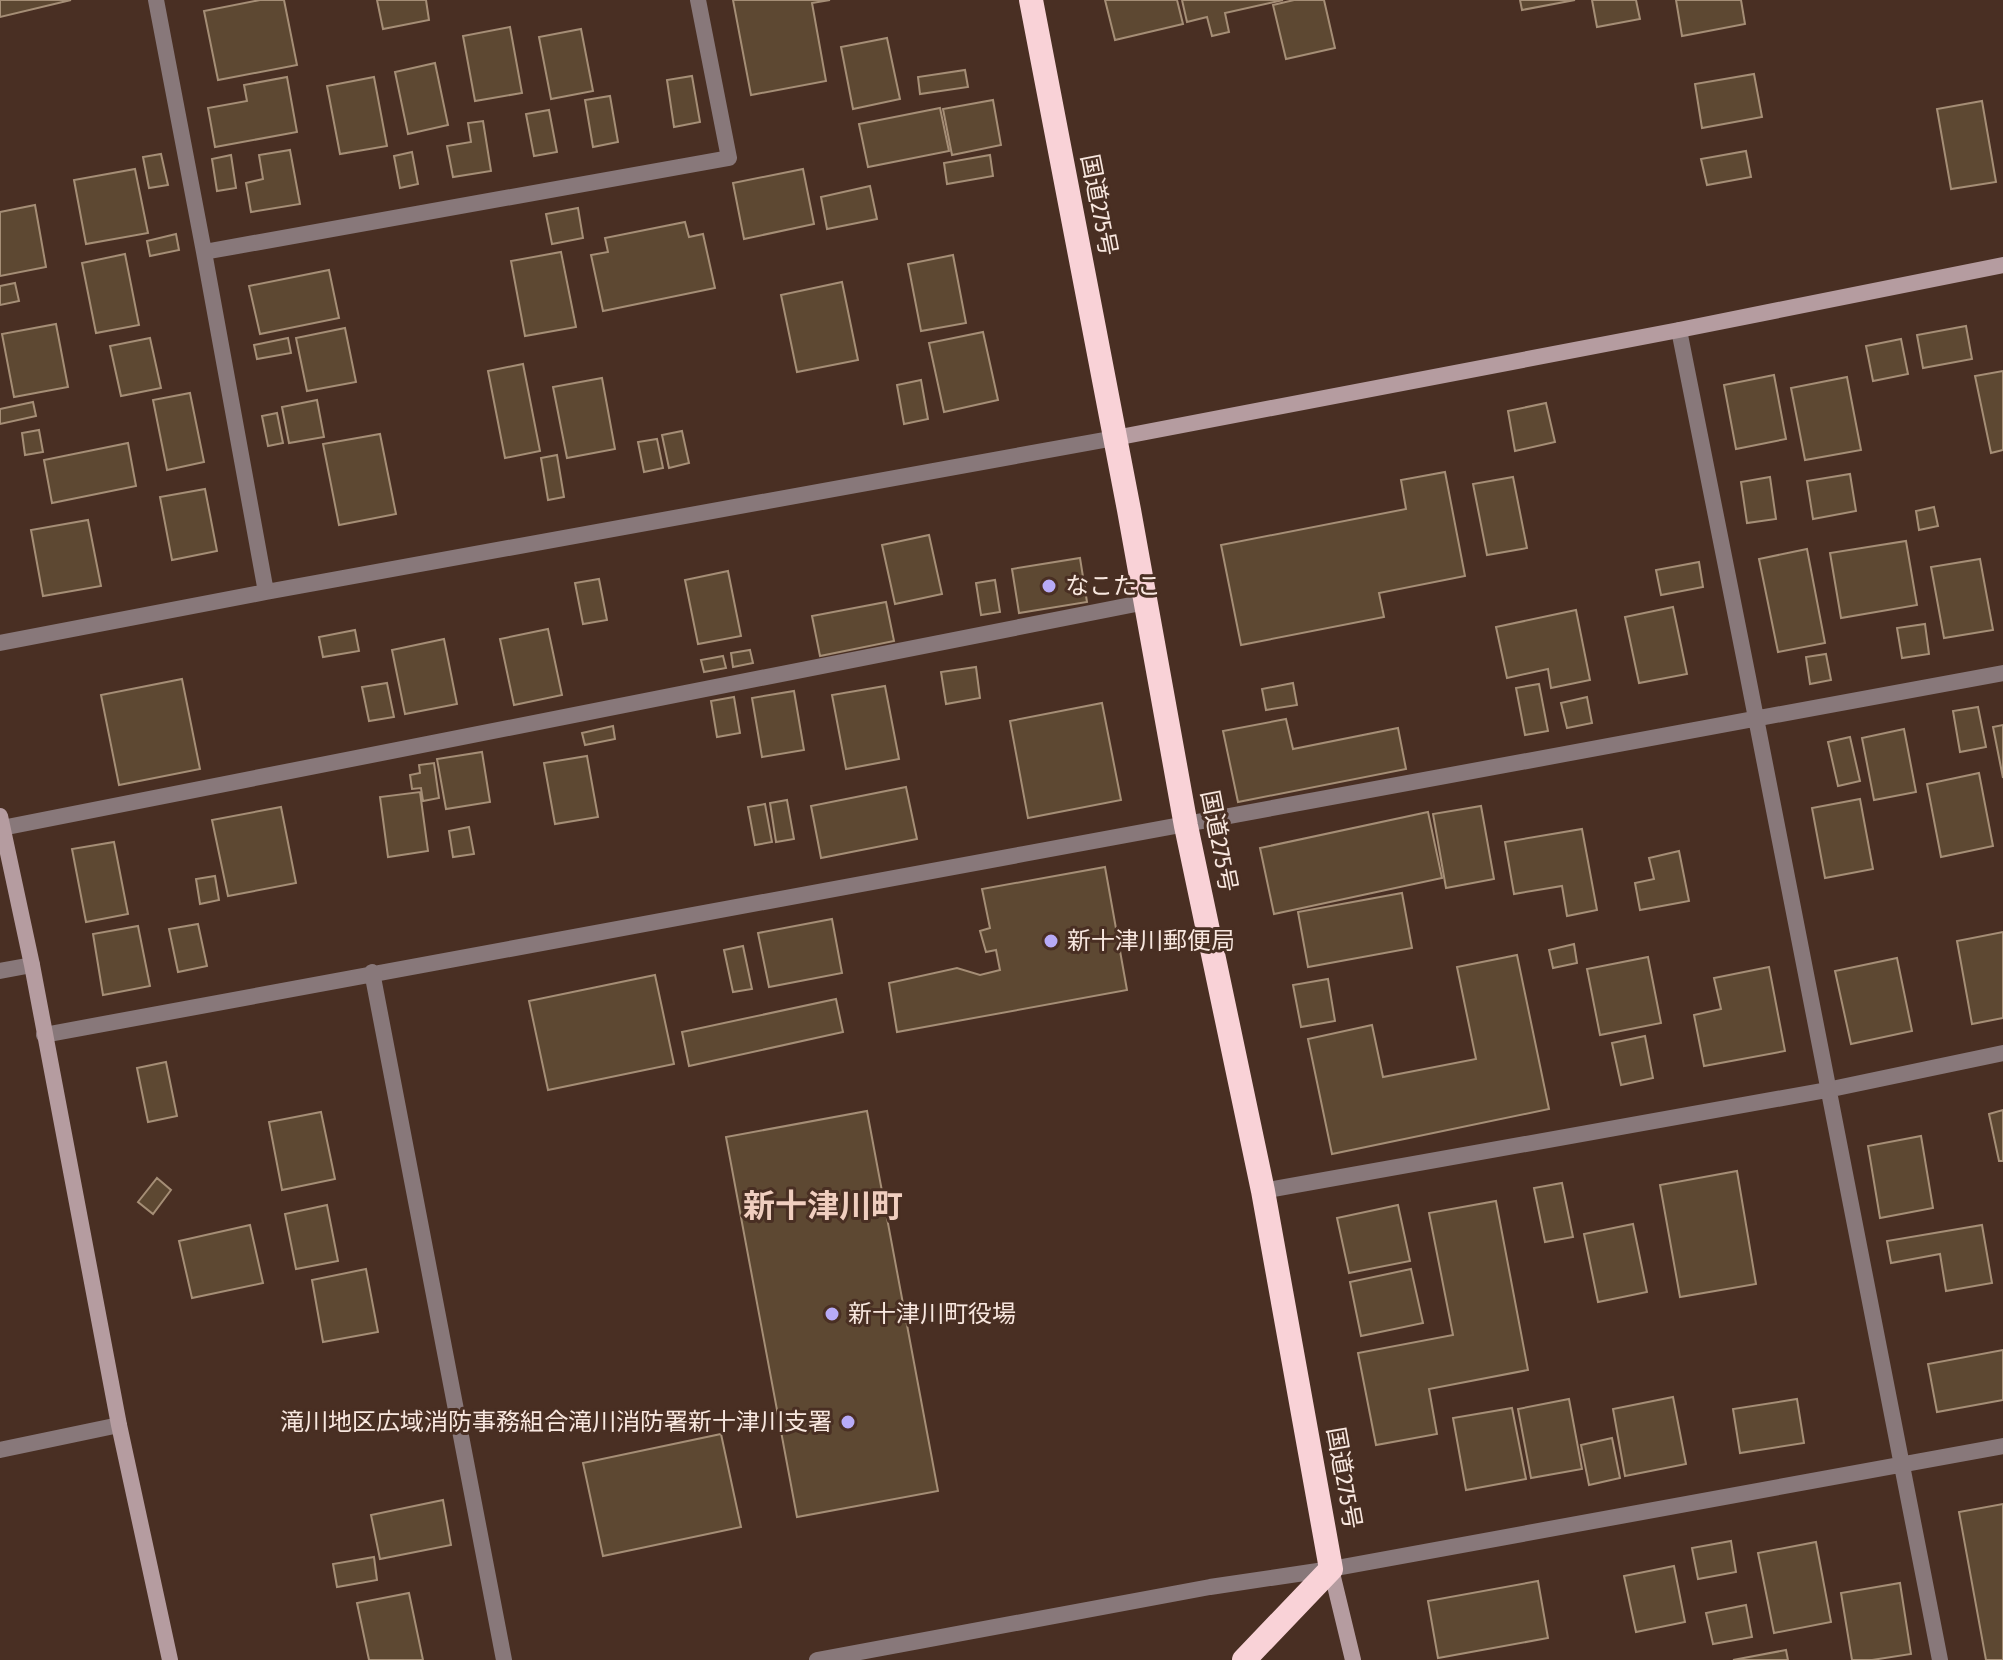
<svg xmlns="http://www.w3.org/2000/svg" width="2003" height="1660" viewBox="0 0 2003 1660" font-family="'Fira Sans Condensed','Noto Sans JP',sans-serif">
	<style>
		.building { fill: #5d4832; stroke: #a58e76; stroke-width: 2 }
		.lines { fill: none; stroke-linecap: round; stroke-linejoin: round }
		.street { stroke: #88787a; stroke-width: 16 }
		.secondary { stroke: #b59ca0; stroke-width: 16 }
		.highway { stroke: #f9d2d7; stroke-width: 24 }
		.poi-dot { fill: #b8abf7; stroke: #492f23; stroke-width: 3 }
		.labels { text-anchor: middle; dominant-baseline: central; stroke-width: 6; stroke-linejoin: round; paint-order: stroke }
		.street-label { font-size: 24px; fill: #f8e7df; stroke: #492f23 }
		.poi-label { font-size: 24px; fill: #f8e7df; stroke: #492f23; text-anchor: start }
		.district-label { font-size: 32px; font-weight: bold; fill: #f0cebf; stroke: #492f23 }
	</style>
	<rect width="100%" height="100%" fill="#492f23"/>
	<path class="building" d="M0 0H71L0 17Z
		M260 0H284L297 65 218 80 204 11Z
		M377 0H426L429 20 383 29Z
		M733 0H830L812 3 826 81 751 95Z
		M1105 0H1177L1183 24 1115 40Z
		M1182 0H1283L1225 13 1229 32 1212 36 1207 17 1187 22Z
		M1294 0H1324L1335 48 1286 59 1273 5Z
		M1520 0H1575L1522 10Z
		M1592 0H1636L1640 19 1597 27Z
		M1676 0H1741L1745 24 1682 36Z
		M510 27 522 93 475 101 463 36Z
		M581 29 593 91 551 99 539 37Z
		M887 38 900 99 853 109 841 47Z
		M435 63 448 125 408 134 395 72Z
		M965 70 968 87 920 94 918 77Z
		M1754 74 1762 117 1702 128 1695 84Z
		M692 76 700 122 674 127 667 80Z
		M287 77 297 132 215 147 208 108 247 101 244 85Z
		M374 77 387 146 340 154 327 86Z
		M610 96 618 142 593 147 585 100Z
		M993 100 1001 145 952 155 943 109Z
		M1982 101 1996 182 1951 189 1937 109Z
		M940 108 949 151 868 167 859 124Z
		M549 110 557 152 534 156 526 114Z
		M483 121 491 171 453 177 447 146 471 142 468 123Z
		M290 150 300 204 251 212 246 183 263 179 259 155Z
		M1746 151 1751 177 1707 185 1701 159Z
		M412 152 418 184 400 188 394 156Z
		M161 154 168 185 149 188 143 157Z
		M231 155 236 188 217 191 212 159Z
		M990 155 993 176 947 184 944 163Z
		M135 169 148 233 86 244 74 180Z
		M803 169 814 224 744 239 733 183Z
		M870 186 877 219 827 229 821 197Z
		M35 205 46 267 0 276V212Z
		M578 208 583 238 552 244 546 214Z
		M685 222 689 237 703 234 715 288 603 311 591 255 608 252 605 238Z
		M176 234 179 250 150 256 147 241Z
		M561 252 576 327 525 336 511 261Z
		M125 254 139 325 96 333 82 263Z
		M953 255 966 323 921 331 908 264Z
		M329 270 339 318 260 334 249 286Z
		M842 282 858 360 797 372 781 295Z
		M15 283 19 301 0 305V286Z
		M56 324 68 387 14 397 2 334Z
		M1966 326 1972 359 1923 368 1917 335Z
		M345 328 356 382 307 391 296 338Z
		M983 332 998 400 944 412 929 343Z
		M150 338 161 388 121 396 110 346Z
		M288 338 291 353 257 359 254 345Z
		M1901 339 1908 374 1873 381 1866 346Z
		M523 364 540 451 505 458 488 371Z
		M2003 371V450L1991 453 1975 376Z
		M1774 375 1786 439 1736 449 1724 385Z
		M1847 377 1861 450 1805 460 1791 388Z
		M602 378 615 449 567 458 553 387Z
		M921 380 928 419 904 424 897 385Z
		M190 393 204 462 167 470 153 400Z
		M317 400 324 437 289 443 282 407Z
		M33 402 36 416 0 424V409Z
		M1546 403 1555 442 1515 451 1508 411Z
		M277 413 283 443 268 446 262 416Z
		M39 430 43 452 25 455 22 433Z
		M682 431 689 463 669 468 662 435Z
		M380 434 396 514 339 525 323 444Z
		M657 439 663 468 644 472 638 442Z
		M128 443 136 486 52 503 44 460Z
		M557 455 564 497 548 500 541 458Z
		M1445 472 1465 576 1379 593 1384 617 1241 645 1221 545 1406 509 1401 480Z
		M1850 474 1856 511 1813 519 1807 481Z
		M1513 477 1527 548 1487 555 1473 484Z
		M1770 477 1776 519 1747 523 1741 482Z
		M205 489 217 551 172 560 160 497Z
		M1934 507 1938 526 1919 530 1916 511Z
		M88 520 101 586 43 596 31 530Z
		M929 535 942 594 895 604 882 545Z
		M1906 541 1917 605 1841 618 1830 553Z
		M1807 549 1825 643 1778 652 1759 559Z
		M1080 558 1087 602 1019 613 1012 569Z
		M1980 559 1993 630 1944 638 1931 567Z
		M1699 562 1703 587 1661 595 1656 570Z
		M728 571 741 636 698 644 685 580Z
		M599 579 607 620 583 624 575 583Z
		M995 580 1000 612 981 615 976 583Z
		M886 602 894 641 820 656 812 616Z
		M1673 607 1687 674 1639 683 1625 617Z
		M1576 610 1590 680 1551 688 1548 669 1507 678 1496 627Z
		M1925 624 1929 654 1902 658 1897 628Z
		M548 629 562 695 514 705 500 639Z
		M355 630 359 651 323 657 319 637Z
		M444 639 457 704 405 714 392 650Z
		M750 650 753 663 733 667 731 653Z
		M1826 654 1831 680 1810 684 1806 657Z
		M723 656 726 668 704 672 701 660Z
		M976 667 980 698 946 704 941 672Z
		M182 679 200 769 119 785 101 695Z
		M387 683 394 717 369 721 362 687Z
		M1293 683 1297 705 1266 710 1262 689Z
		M1539 684 1548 731 1525 735 1516 688Z
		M885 686 899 759 846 769 832 695Z
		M794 691 804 750 762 757 752 698Z
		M734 697 740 733 717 737 711 701Z
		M1587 697 1592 723 1567 728 1561 703Z
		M1102 703 1121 800 1028 818 1010 721Z
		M1978 707 1986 747 1960 752 1953 711Z
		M1286 719 1293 749 1398 728 1406 769 1238 802 1223 731Z
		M2003 725V778L1993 727Z
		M613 726 615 739 585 745 582 733Z
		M1904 729 1916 792 1874 800 1862 738Z
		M1850 737 1860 781 1838 786 1828 742Z
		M482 752 490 802 446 809 437 759Z
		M587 756 598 817 555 824 544 763Z
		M434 763 439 798 423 801 421 788 412 789 410 775 420 773 419 765Z
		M1979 773 1993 846 1941 857 1927 784Z
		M906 787 917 839 821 858 811 806Z
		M420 792 428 851 388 857 380 797Z
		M1860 799 1873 869 1825 878 1812 808Z
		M787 800 794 839 776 842 770 803Z
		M765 804 772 842 755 845 748 807Z
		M1481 806 1494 879 1446 888 1433 814Z
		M281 807 296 883 228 896 212 820Z
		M1428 812 1442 878 1274 914 1260 848Z
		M469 827 474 854 453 857 449 831Z
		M1582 829 1597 910 1567 916 1562 886 1514 894 1505 842Z
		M114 842 128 914 86 922 72 849Z
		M1679 851 1689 901 1640 910 1635 883 1654 879 1649 858Z
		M1105 867 1127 990 897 1032 889 983 957 968 980 975 1000 970 996 950 986 952 980 931 990 928 982 889Z
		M215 876 219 900 200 904 196 879Z
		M1402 893 1412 948 1308 967 1298 912Z
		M832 919 842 973 769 987 758 933Z
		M198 924 207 966 178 972 169 929Z
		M138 926 150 986 103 995 93 934Z
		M2003 932V1018L1972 1024 1957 941Z
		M1574 944 1577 963 1553 968 1549 950Z
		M743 946 752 989 733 992 724 950Z
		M1517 955 1549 1109 1332 1154 1308 1039 1372 1025 1383 1077 1476 1059 1457 967Z
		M1648 957 1661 1023 1600 1035 1587 969Z
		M1897 958 1912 1031 1851 1044 1835 971Z
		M1769 967 1785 1051 1704 1066 1694 1015 1721 1009 1714 978Z
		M655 975 674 1064 548 1090 529 1001Z
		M1328 979 1335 1021 1301 1027 1293 985Z
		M836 999 843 1032 689 1066 682 1032Z
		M1645 1036 1653 1078 1621 1085 1612 1043Z
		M166 1062 177 1116 148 1122 137 1068Z
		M2003 1110V1161H1999L1989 1114Z
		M867 1111 938 1491 797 1517 726 1137Z
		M321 1112 335 1179 282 1190 269 1122Z
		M1921 1136 1933 1208 1880 1218 1868 1146Z
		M1737 1171 1756 1284 1680 1297 1660 1185Z
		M157 1178 171 1190 153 1214 138 1202Z
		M1562 1183 1573 1237 1545 1242 1534 1188Z
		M1496 1201 1528 1370 1429 1389 1437 1434 1376 1445 1358 1353 1453 1335 1429 1213Z
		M327 1205 338 1261 296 1269 285 1214Z
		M1398 1205 1410 1261 1349 1273 1337 1218Z
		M1633 1224 1647 1292 1598 1302 1584 1234Z
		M250 1225 263 1283 192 1298 179 1241Z
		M1982 1225 1992 1283 1946 1291 1940 1254 1891 1263 1887 1241Z
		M366 1269 378 1332 323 1342 312 1280Z
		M1411 1269 1423 1323 1361 1336 1350 1282Z
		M2003 1350V1400L1937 1412 1928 1364Z
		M1673 1397 1686 1464 1625 1476 1613 1409Z
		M1569 1399 1582 1469 1531 1478 1518 1409Z
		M1797 1399 1804 1443 1740 1453 1733 1409Z
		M1512 1408 1526 1479 1466 1490 1453 1418Z
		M721 1434 741 1527 603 1556 583 1463Z
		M1612 1438 1620 1478 1589 1485 1581 1445Z
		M443 1500 451 1545 380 1559 371 1515Z
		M2003 1504V1660H1986L1959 1512Z
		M1731 1541 1736 1572 1698 1579 1692 1548Z
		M1816 1542 1831 1622 1774 1633 1758 1553Z
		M374 1557 377 1580 337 1587 333 1564Z
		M1674 1566 1685 1622 1636 1632 1624 1576Z
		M1538 1581 1548 1638 1438 1658 1428 1601Z
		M1900 1583 1911 1654 1872 1660H1852L1841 1593Z
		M409 1593 423 1660H369L357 1603Z
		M1746 1605 1752 1637 1713 1644 1706 1613Z
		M1786 1650 1788 1660H1733Z"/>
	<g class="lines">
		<path class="street" d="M156 0 204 252 266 592
			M204 252 729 158 698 0
			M1679 330C1768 773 1853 1217 1940 1660
			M0 643 266 592 1115 438
			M2 828 1146 602
			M0 971 32 965
			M372 972 504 1660
			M44 1035C696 910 1351 798 2003 673
			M1263 1191 1827 1090 2003 1053
			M0 1450 119 1425
			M817 1660 1210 1587 1331 1569 2003 1446"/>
		<path class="secondary" d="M1115 438 1679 330 2003 265
			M0 816 32 965 119 1425 170 1660
			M1331 1569 1353 1660"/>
		<path class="highway" d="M1031 0 1129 510 1186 826 1263 1191 1331 1569 1244 1660"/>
	</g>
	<g class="poi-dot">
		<circle cx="1049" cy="586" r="8"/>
		<circle cx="1051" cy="941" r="8"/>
		<circle cx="832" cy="1314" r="8"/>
		<circle cx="848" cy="1422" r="8"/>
	</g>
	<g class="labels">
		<g class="street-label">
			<text transform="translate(1099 205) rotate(79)">国道275号</text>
			<text transform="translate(1219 841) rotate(79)">国道275号</text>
			<text transform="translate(1344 1478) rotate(80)">国道275号</text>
		</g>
		<g class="poi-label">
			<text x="1065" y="586">なこたこ</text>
			<text x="1067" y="941">新十津川郵便局</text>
			<text x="848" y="1314">新十津川町役場</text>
			<text x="832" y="1422" text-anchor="end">滝川地区広域消防事務組合滝川消防署新十津川支署</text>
		</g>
		<g class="district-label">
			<text x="823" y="1206">新十津川町</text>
		</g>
	</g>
</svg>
